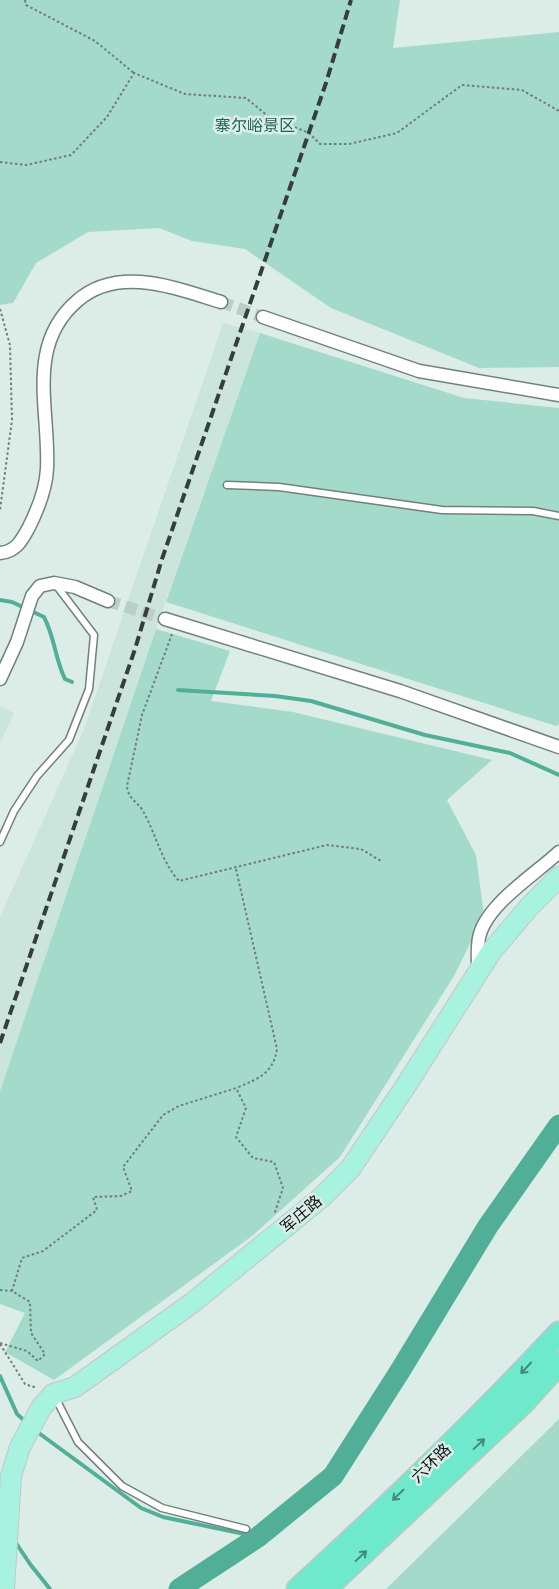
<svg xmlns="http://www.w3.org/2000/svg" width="559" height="1589" viewBox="0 0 559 1589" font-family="'Roboto Condensed','Noto Sans SC',sans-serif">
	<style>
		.built { fill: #cbe5dd }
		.green { fill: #a4daca }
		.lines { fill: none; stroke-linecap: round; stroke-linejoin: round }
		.stream { stroke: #51af98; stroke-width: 4 }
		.river { stroke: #51af98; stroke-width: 21 }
		.street-tunnel { stroke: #bdcdc8; stroke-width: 12; stroke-dasharray: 12 6; stroke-linecap: butt }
		.lane-casing { stroke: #72817d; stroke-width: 9 }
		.street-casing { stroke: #72817d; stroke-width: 15 }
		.primary-casing { stroke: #c5c7c7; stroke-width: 22 }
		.highway-casing { stroke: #c5c7c7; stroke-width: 25 }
		.path { stroke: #717c79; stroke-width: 2; stroke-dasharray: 2.5 2.5; stroke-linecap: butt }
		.lane { stroke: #fff; stroke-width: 6 }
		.street { stroke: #fff; stroke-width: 12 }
		.primary { stroke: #a8f2e0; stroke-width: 20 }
		.highway { stroke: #6ee9cb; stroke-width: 22 }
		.rail { stroke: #363e3c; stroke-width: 4; stroke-dasharray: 10 5; stroke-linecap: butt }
		.oneway { stroke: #438a79 }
		.labels { text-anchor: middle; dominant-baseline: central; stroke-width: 5; stroke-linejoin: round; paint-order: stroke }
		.park-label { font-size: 16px; fill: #1b6555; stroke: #dcede8 }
		.street-label { font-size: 16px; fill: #0f1514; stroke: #dcede8 }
	</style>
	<rect width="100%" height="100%" fill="#dcede8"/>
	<path class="built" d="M223 323 260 333 156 629 0 1091V917L84 729Z
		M0 706 14 713 0 743Z"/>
	<path class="green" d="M0 0H400L393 48 559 32V367L479 368 331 308 245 249 192 241 159 228 88 232 36 263 13 303 0 305Z
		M260 333 464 398 559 408V724L556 726 166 602Z
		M156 629 230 651 211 701 293 712 492 760 447 800 476 855 484 915 454 976 340 1157 252 1236 54 1380 5 1352 25 1313 0 1304V1091Z
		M559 1419V1589H386Z"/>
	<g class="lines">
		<path class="stream" d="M0 600 12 602 44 617C55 638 55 659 65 679L72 682
			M178 690 275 696 311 701 425 735 510 753 559 775
			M0 1376 17 1414 27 1423
			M36 1431 141 1508 163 1517 258 1537
			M14 1540 30 1564 50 1589"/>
		<path class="river" d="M179 1589 258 1537 333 1476 400 1371 488 1226 559 1125"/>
		<path class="street-tunnel" d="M221 302 263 317
			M108 601 165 619"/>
		<g class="lane-casing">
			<path id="lane" d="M227 485 279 487 442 510 533 511 559 516
				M0 842 14 811 37 776 69 740 89 689 94 635 56 585
				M55 1397 78 1442 122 1486 162 1508 246 1529"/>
		</g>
		<g class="street-casing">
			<path id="street" d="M263 317 419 371 559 395
				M0 553C16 552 22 540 29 527 38 509 46 489 47 469 50 410 25 346 77 301 118 265 175 288 221 302
				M165 619 400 691 559 747
				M0 679 17 642 32 596 40 586 54 583 75 587 108 601
				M478 968C478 959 477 948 479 938 485 905 536 874 559 852"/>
		</g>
		<g class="primary-casing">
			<path id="primary" d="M4 1589 11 1476 20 1447 41 1408 53 1394 75 1387 192 1303 322 1197 350 1169 405 1087 491 952 529 907 559 877"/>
		</g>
		<g class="highway-casing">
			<path id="highway" d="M298 1589C388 1507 476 1422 559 1333
				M325 1589 523 1403 559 1363"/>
		</g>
		<path class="path" d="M25 0 26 5 95 41 134 73
			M0 162 26 165 71 155 107 117 134 73 185 94 246 98 269 117 309 133 320 144H349L397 133 462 85 522 90 559 111
			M0 309 10 345 12 420 0 510
			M172 634 142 715 127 786C128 799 137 801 143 811 156 834 161 861 179 881L327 845 361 849 381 861
			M236 869 277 1049C273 1074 258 1079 236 1088
			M0 1290 12 1291
			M0 1343 27 1351 38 1361 45 1354 31 1333 30 1302 12 1291 22 1258 43 1251 97 1210 93 1197 121 1196 132 1191 123 1167 163 1115 179 1106 236 1088 246 1108 236 1137 253 1158 274 1162 283 1188 274 1215
			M0 1344 25 1384 37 1388"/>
		<use href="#lane" class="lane"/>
		<use href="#street" class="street"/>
		<use href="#primary" class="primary"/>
		<use href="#highway" class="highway"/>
		<path class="rail" d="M0 1043 135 649 162 559 326 83 351 0"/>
	</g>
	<defs><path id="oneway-shaft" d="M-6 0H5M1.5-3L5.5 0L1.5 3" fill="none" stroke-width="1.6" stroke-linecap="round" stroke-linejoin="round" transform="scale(1.25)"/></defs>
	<g class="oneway">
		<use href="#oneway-shaft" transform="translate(526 1368) rotate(133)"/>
		<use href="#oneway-shaft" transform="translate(479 1444) rotate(-43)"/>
		<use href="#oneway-shaft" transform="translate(398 1495) rotate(136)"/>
		<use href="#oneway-shaft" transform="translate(361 1556) rotate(-43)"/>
	</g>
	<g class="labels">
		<g class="park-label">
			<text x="255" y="125">寨尔峪景区</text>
		</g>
		<g class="street-label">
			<text transform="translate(301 1214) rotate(-40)">军庄路</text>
			<text transform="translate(431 1463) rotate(-44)">六环路</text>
		</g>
	</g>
</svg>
